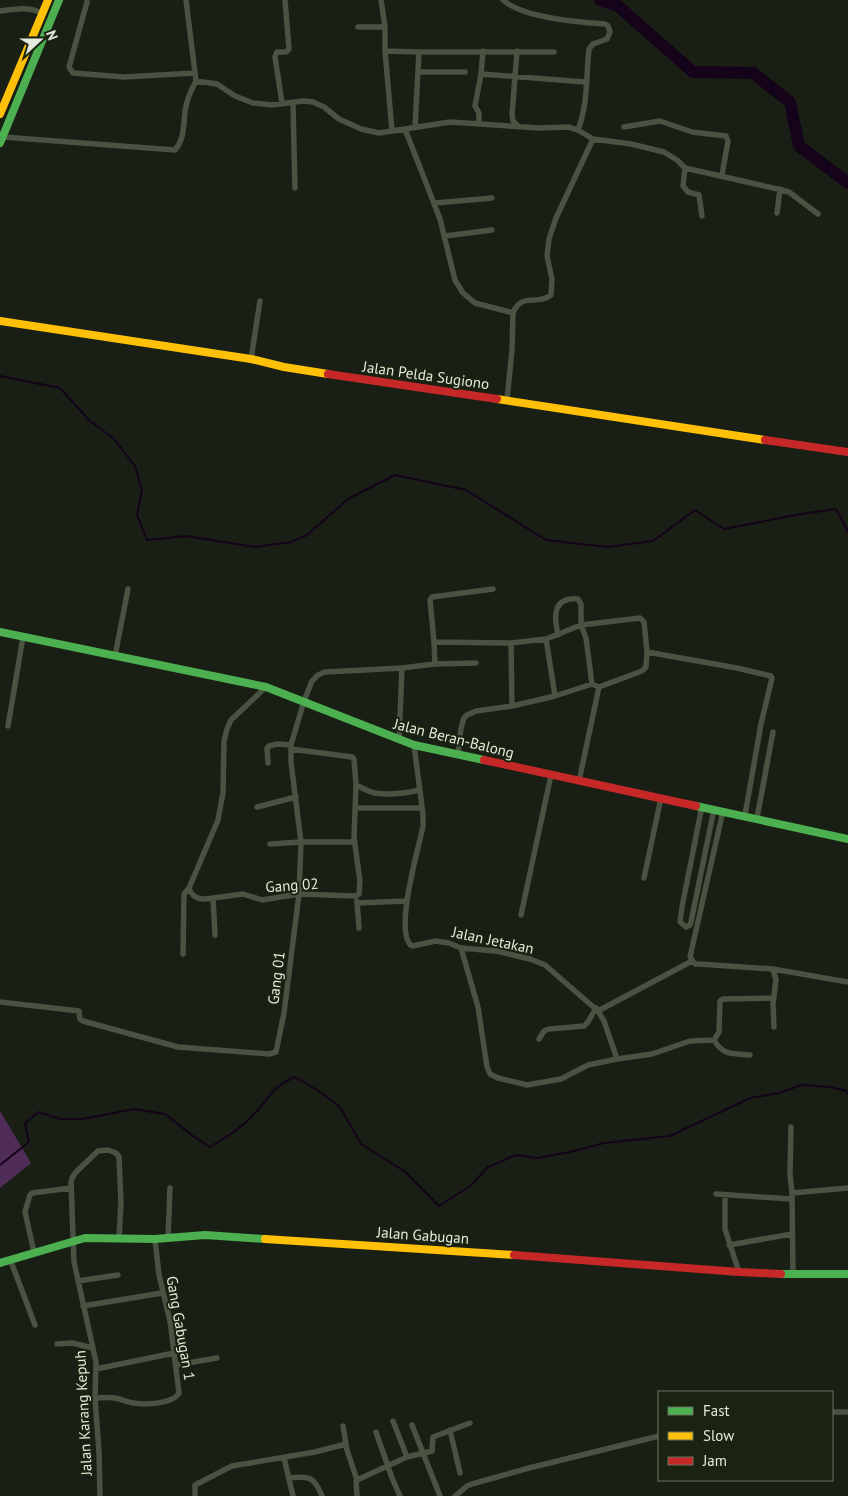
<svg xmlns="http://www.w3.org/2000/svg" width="848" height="1496" viewBox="0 0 848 1496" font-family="'PT Sans',sans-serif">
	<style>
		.green { fill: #502c59 }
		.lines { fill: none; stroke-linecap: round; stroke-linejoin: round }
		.stream { stroke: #140319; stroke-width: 2 }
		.river { stroke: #140319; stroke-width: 12 }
		.street { stroke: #4a5242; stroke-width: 5.5 }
		.fast { stroke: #4caf50; stroke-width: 8 }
		.slow { stroke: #ffc107; stroke-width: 8 }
		.jam { stroke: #c62828; stroke-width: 8 }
		.labels { text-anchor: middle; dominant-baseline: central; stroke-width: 4; stroke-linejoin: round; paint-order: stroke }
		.street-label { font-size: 15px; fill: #e3ebde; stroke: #192310 }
	</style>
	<rect width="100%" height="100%" fill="#191f14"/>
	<path class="green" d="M0 1111 31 1163 0 1188Z"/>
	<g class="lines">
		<path class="stream" d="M0 376 60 388 89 420 114 439 135 466 142 490 137 515 147 540 186 536 255 547 291 542 307 535 348 499 395 475 466 490 546 540 607 547 653 541 695 510 724 529 801 514 836 509 848 532
			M0 1165 29 1142 25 1123 39 1112 60 1119H83L134 1109 165 1114 193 1136 210 1147C225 1138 240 1129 252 1116 269 1100 271 1087 295 1077L320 1092 340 1107 361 1144 404 1171 439 1206 470 1186 488 1167 516 1155 537 1158 570 1152 604 1143 670 1136 750 1098 779 1093 801 1085 831 1087 846 1091 848 1094"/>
		<path class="river" d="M600 0 618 6 693 72 753 73 790 102 799 146 848 183"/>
		<path class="street" d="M186 0 196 81
			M381 0 385 27V51L419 52 415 127
			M503 0C523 18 578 22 605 24L608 26 610 32 607 39 593 44 589 49C586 76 588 104 578 130
			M87 2 69 67 73 73 124 77 195 73
			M0 11C15 9 30 6 43 14
			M358 27H385
			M385 51 392 131
			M517 51 512 115 513 121 518 126
			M419 52H554
			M420 72H465
			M481 74 585 82
			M293 102 295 188
			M282 103 275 57 277 52H286L289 49 285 0
			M479 123V113L475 106 481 74 483 51
			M624 127 660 121 692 132 726 136 728 141 722 175
			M405 129 450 122 539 128 568 127 578 130 593 139 631 144 664 152 677 160 685 168 782 190 789 192 818 214
			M3 137 175 150C185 138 183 126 185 112 186 102 191 90 196 81L217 84 235 96 253 103 272 105 303 101 313 102 324 107 339 119 361 129 379 133 405 129 440 219 455 280 463 293 475 303 513 313 512 350 507 400
			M685 168 683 186 688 192 699 195 702 216
			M435 203 492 198
			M777 213 780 189
			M445 236 492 230
			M513 313C521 292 538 306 551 295L552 279 547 256 549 239 556 218 593 139
			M251 359 260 301
			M558 635C554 617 552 597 578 599L581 604V625L586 638 592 684 599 687 642 671 646 667 647 652
			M434 642 430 600 432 597 493 589
			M511 643 512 706
			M115 656 128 589
			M435 664 434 642 511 643 546 639 581 625 640 618 644 622 647 652 737 668 771 676 772 678 761 724 745 815
			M555 696 592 684
			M8 726 23 637
			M399 740 402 668
			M414 745 423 814V826C419 847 393 934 412 946L436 941 449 943 461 948 496 951 530 959 545 965 598 1011 604 1021 617 1059 652 1054 690 1041 714 1040 719 1032 720 1001 723 999 774 998
			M291 749 352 757 354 759 356 785C362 788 369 792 375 793 389 795 407 793 420 790
			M458 755 461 728 464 718 467 715 476 711 512 706 555 696 546 639
			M268 763 267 748 269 746 277 744 291 745
			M579 781 599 687
			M702 806 682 907 680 922 686 927 690 925 691 922 714 809
			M257 807 296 797
			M356 808H422
			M723 811 690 957 695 964H699L773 969 776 980 773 1004 774 1027
			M757 818 773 732
			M270 844 301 842H355
			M644 878 661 798
			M189 888C193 900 202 900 213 898
			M357 901 359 928
			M357 903 407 901
			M521 915 551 775
			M215 935 213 898 243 894 262 900 299 894 355 896 359 894 360 881 354 838 356 785
			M461 948 478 1007 487 1067 490 1074 498 1078 527 1085 561 1079 588 1065 617 1059
			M183 954 184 894 189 888 218 820 223 793 224 741 227 729 231 720 266 687
			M773 969 848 982
			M0 1002 79 1011 80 1019 83 1021 178 1047 269 1054 276 1052 284 1013 299 894 301 842 291 762V745L304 701 312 681 318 675 325 672 402 668 435 664 476 663
			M598 1011 692 961
			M539 1039 544 1031 549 1029 584 1026 588 1022 596 1008
			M714 1040C723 1056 733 1053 750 1055
			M791 1127 790 1174 792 1193
			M716 1194 791 1199
			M725 1195V1229L739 1272
			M168 1238 170 1188
			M729 1245 792 1234
			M34 1252 25 1212 30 1195 32 1193 71 1188
			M10 1259 35 1325
			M793 1274 792 1193 848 1188
			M78 1281 118 1275
			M83 1306 162 1293
			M57 1344 72 1343 93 1348
			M176 1365 217 1358
			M96 1369 174 1353
			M95 1398C101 1398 108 1397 115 1398 121 1399 127 1402 134 1403 145 1405 173 1404 179 1393L170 1321 159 1275 155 1239
			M832 1412H848
			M393 1421 407 1457
			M412 1425 440 1496
			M343 1426 347 1450 357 1480
			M450 1430 460 1473
			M376 1432 392 1478 400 1496
			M284 1458 293 1496
			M289 1478C309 1476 314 1476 322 1496
			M100 1496 99 1452 95 1398 96 1362 74 1262 71 1182 72 1178 76 1172 98 1151 108 1150 116 1153 119 1157 121 1202 119 1238
			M195 1496V1485L232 1466 315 1452 346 1444
			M357 1496 356 1481 357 1480 407 1457 432 1451 433 1437 470 1423
			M455 1496 467 1486 472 1484 529 1468 659 1436"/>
		<path class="fast" d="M0 143 59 0
			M0 632 266 687 414 745 484 760
			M696 806 848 839
			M0 1263 85 1238 155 1239 205 1235 265 1239
			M781 1274H848"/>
		<path class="slow" d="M0 114 48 0
			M0 321 251 359 284 367 328 374
			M497 399 765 440
			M265 1239 514 1255"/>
		<path class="jam" d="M328 374 497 399
			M765 440 848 452
			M484 760 696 806
			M514 1255 739 1272 781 1274"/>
	</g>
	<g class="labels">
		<g class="street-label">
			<text transform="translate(426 375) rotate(8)">Jalan Pelda Sugiono</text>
			<text transform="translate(454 738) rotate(14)">Jalan Beran-Balong</text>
			<text transform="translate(292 885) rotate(-4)">Gang 02</text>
			<text transform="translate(493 940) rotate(12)">Jalan Jetakan</text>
			<text transform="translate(276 978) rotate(-83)">Gang 01</text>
			<text transform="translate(423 1235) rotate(4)">Jalan Gabugan</text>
			<text transform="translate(181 1328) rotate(80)">Gang Gabugan 1</text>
			<text transform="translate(83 1413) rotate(-93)">Jalan Karang Kepuh</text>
		</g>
	</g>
	<rect x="658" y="1391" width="175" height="90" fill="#192310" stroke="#6a7362"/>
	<rect x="668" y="1407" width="25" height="8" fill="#4caf50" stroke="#6a7362"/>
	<text x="703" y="1416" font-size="15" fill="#e3ebde">Fast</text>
	<rect x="668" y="1432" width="25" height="8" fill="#ffc107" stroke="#6a7362"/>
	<text x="703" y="1441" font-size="15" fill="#e3ebde">Slow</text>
	<rect x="668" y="1457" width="25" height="8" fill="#c62828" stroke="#6a7362"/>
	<text x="703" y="1466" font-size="15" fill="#e3ebde">Jam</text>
	<g transform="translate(40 40) rotate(69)" stroke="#192310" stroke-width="4" paint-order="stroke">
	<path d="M0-4L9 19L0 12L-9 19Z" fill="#e3ebde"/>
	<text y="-8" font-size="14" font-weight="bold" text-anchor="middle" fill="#e3ebde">N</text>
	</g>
</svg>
